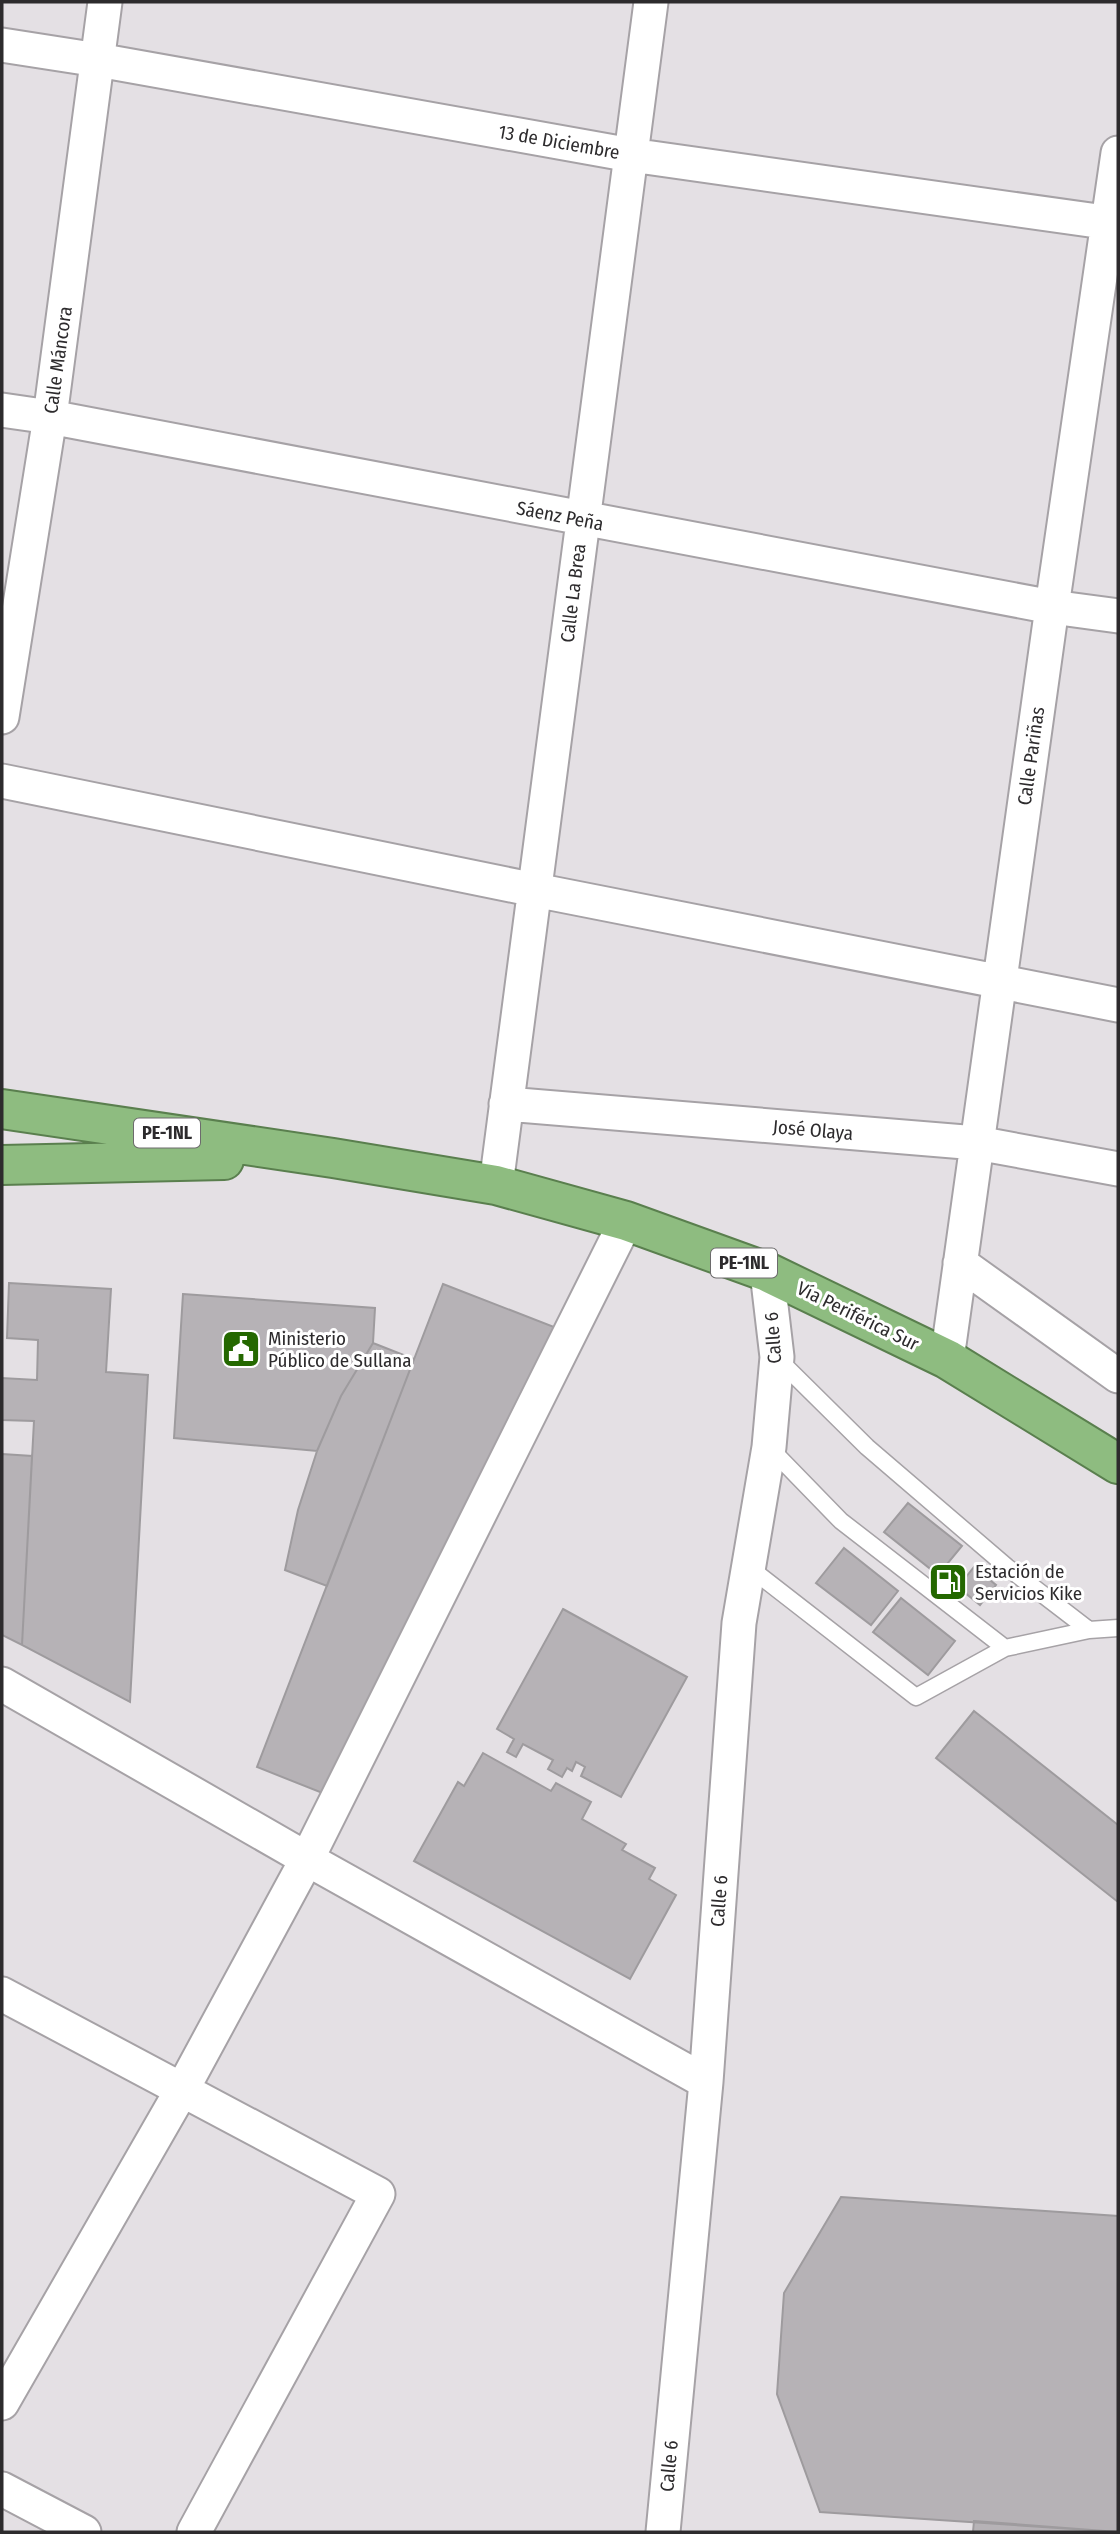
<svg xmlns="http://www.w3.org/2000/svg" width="1120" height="2534" viewBox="0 0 1120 2534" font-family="'Fira Sans Condensed',sans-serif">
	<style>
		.building { fill: #b6b2b6; stroke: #9e9b9e; stroke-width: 2 }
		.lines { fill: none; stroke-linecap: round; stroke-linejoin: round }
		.service-casing { stroke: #a6a2a6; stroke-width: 19 }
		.minor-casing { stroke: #a6a2a6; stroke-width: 37 }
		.trunk-casing { stroke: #5a7f4e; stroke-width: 42 }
		.service { stroke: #fff; stroke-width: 16 }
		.minor { stroke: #fff; stroke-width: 33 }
		.trunk { stroke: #8ebc80; stroke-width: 38 }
		.labels { text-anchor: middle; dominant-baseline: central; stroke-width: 6; stroke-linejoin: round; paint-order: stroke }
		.shield { fill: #fff; stroke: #6c6b6c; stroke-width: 2 }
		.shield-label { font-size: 18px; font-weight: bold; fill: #2d2b2d }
		.street-label { font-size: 19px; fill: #2d2b2d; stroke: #fff }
		.poi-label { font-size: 19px; fill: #2d2b2d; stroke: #fff; text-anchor: start }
	</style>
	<rect width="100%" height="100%" fill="#e4e0e4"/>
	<path class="building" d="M9 1283 111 1289 106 1372 148 1375 130 1702 22 1645 34 1421 2 1420V1378L37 1380 38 1340 7 1338Z
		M443 1284 554 1327 330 1796 257 1767Z
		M183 1294 375 1308 373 1343 341 1396 317 1451 174 1438Z
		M373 1343 414 1359 327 1586 285 1570 298 1510 317 1451 341 1396Z
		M2 1454 32 1456 22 1645 2 1635Z
		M908 1503 962 1546 938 1575 884 1532Z
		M844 1548 898 1591 871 1625 816 1583Z
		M974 1567 996 1585 980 1605 958 1587Z
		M901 1598 955 1641 928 1675 873 1632Z
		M563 1609 687 1677 621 1797 581 1776 585 1767 576 1762 572 1771 567 1768 562 1777 548 1769 553 1760 523 1744 516 1757 507 1752 514 1739 497 1729Z
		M974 1711 1118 1825V1902L936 1758Z
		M483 1753 551 1791 556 1783 591 1802 582 1819 626 1844 622 1850 655 1868 649 1879 676 1895 630 1979 414 1861 458 1782 464 1786Z
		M841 2197 1118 2216V2532L820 2512 777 2394 784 2293Z
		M974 2521 1118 2532H973Z"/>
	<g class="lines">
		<g class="service-casing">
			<path id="service" d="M778 1359 867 1447 1007 1567 1089 1630 1118 1628
				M769 1447 841 1521 1005 1648 1089 1630
				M750 1568 916 1697 1005 1648"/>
		</g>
		<g class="minor-casing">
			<path id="minor" d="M2 45 98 60 631 155 1118 224
				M2 410 50 417 1052 607 1118 616
				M2 717 50 417 105 2
				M2 781 535 890 1118 1005
				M506 1104 977 1143 1118 1169
				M496 1185 651 2
				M960 1263 1118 1376
				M947 1359 1052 607 1118 153
				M2 1684 307 1859 706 2082
				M2 1994 378 2194 194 2532
				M2 2403 183 2088 307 1859 626 1221
				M2 2489 84 2532
				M663 2532 706 2082 739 1623 769 1447 777 1357 767 1272"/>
		</g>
		<g class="trunk-casing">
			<path id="trunk" d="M2 1109 333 1158 496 1185 626 1221 767 1272 947 1359 1118 1464
				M2 1165 224 1160"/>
		</g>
		<use href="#service" class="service"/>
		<use href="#minor" class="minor"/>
		<use href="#trunk" class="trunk"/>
	</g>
	<defs>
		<g id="civic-square" transform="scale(2.0125)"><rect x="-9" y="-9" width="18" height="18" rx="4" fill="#246800" stroke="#fff"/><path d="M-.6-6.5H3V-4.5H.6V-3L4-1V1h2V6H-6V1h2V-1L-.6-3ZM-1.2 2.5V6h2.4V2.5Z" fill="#fff"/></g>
		<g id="fuel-square" transform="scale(2.0125)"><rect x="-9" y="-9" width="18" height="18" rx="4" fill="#246800" stroke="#fff"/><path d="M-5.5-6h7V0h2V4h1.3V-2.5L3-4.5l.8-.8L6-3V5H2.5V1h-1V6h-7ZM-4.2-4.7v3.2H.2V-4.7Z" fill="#fff"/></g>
	</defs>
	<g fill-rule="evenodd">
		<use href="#civic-square" x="241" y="1349"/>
		<use href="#fuel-square" x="948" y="1582"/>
	</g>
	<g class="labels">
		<g class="shield">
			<rect x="134" y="1118.5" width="66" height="29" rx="5"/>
			<rect x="711" y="1248.5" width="66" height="29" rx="5"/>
		</g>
		<g class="shield-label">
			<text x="167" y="1133">PE-1NL</text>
			<text x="744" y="1263">PE-1NL</text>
		</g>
		<g class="street-label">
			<text transform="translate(559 142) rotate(10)">13 de Diciembre</text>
			<text transform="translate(58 360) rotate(-82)">Calle Máncora</text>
			<text transform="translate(560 516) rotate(11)">Sáenz Peña</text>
			<text transform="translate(573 593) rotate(-83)">Calle La Brea</text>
			<text transform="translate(1031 756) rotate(-82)">Calle Pariñas</text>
			<text transform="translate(813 1130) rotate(5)">José Olaya</text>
			<text transform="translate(858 1316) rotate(26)">Vía Periférica Sur</text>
			<text transform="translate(773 1338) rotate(-94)">Calle 6</text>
			<text transform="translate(719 1901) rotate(-86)">Calle 6</text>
			<text transform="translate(669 2466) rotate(-85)">Calle 6</text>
		</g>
		<g class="poi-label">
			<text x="268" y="1338">Ministerio<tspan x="268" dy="22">Público de Sullana</tspan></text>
			<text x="975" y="1571">Estación de<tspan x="975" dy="22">Servicios Kike</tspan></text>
		</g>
	</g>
	<rect width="1120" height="2534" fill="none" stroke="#2d2b2d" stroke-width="7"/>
</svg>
